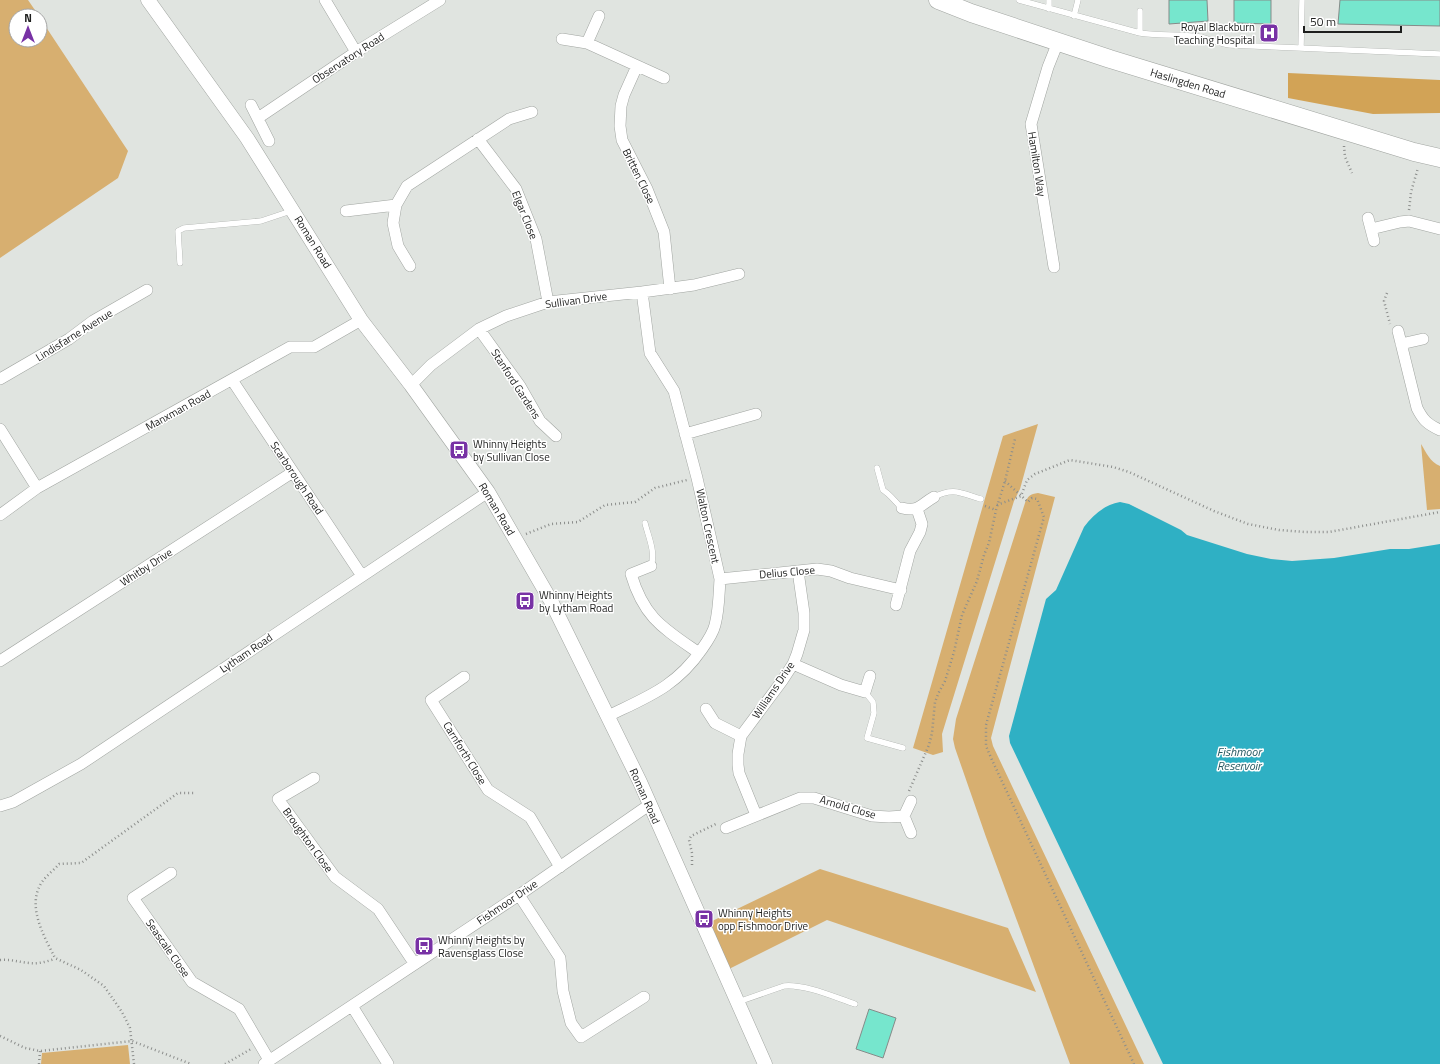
<svg xmlns="http://www.w3.org/2000/svg" width="1440" height="1064" viewBox="0 0 1440 1064" font-family="'Titillium Web',sans-serif">
	<style>
		.green { fill: #d7af70 }
		.forest { fill: #d2a356 }
		.water { fill: #2fb0c4 }
		.building { fill: #76e6cd; stroke: #858b89 }
		.lines { fill: none; stroke-linecap: round; stroke-linejoin: round }
		.service-casing { stroke: #a1a5a1; stroke-width: 6 }
		.minor-casing { stroke: #a1a5a1; stroke-width: 12 }
		.tertiary-casing { stroke: #a1a5a1; stroke-width: 15 }
		.trunk-casing { stroke: #a1a5a1; stroke-width: 19 }
		.path { stroke: #8c8e8c; stroke-width: 2.5; stroke-dasharray: 1 3; stroke-linecap: butt }
		.service { stroke: #fff; stroke-width: 5.5 }
		.minor { stroke: #fff; stroke-width: 11 }
		.tertiary { stroke: #fff; stroke-width: 14 }
		.trunk { stroke: #fff; stroke-width: 18 }
		.labels { text-anchor: middle; dominant-baseline: central; stroke-width: 3; stroke-linejoin: round; paint-order: stroke }
		.poi-label { font-size: 11px; fill: #1d1e1d; stroke: #fff; text-anchor: start }
		.street-label { font-size: 11px; fill: #1d1e1d; stroke: #fff }
		.water-label { font-size: 12px; font-style: italic; fill: #245860; stroke: #fff }
	</style>
	<rect width="100%" height="100%" fill="#e0e4e0"/>
	<path class="green" d="M0 0H28L39 16H16V40H40V18L128 151 118 178 0 258Z
		M1038 424 1020 489 1014 501 946 721 942 734 943 752 933 755 913 748 1003 436Z
		M1421 444C1426 452 1430 462 1440 466V509L1427 510Z
		M1038 493 1055 497 991 738 993 746 1144 1064H1070L986 837 955 748 953 739 956 719 1025 503C1028 496 1030 494 1038 493Z
		M820 869 1008 928 1036 992 827 920 727 970 706 924Z
		M128 1045 130 1064H41L42 1053Z"/>
	<path class="forest" d="M1288 73 1440 80V113L1373 114 1288 98Z"/>
	<path class="water" d="M1120 502 1129 504 1181 530 1187 535 1247 554 1271 559 1292 561 1334 558 1390 549H1409L1440 544V1064H1163L1010 743 1009 736 1046 599 1056 590 1084 527C1093 515 1104 505 1120 502Z"/>
	<path class="building" d="M1169 0H1207L1208 21 1169 24Z
		M1234 0H1271V24L1234 23Z
		M1340 0H1440V26L1338 24Z
		M869 1009 896 1018 883 1058 856 1049Z"/>
	<g class="lines">
		<g class="service-casing">
			<path id="service" d="M1019 0 1140 33C1160 36 1180 34 1200 37 1210 39 1220 44 1230 45L1440 54
				M1049 9V0
				M1074 16 1078 0
				M1140 33V11
				M1301 48 1302 0
				M180 263 178 231 184 228 261 221 291 211
				M877 468 883 490C891 495 895 502 902 508
				M934 497C953 487 961 493 981 499
				M645 523C648 536 656 552 651 566
				M865 692 873 702 874 713 867 738 903 748
				M738 1002 784 986C805 984 834 997 855 1004"/>
		</g>
		<g class="minor-casing">
			<path id="minor" d="M325 0 356 52
				M562 39 587 43 664 78
				M587 43 599 16
				M637 66 624 95 621 106 620 126 622 140 647 189 664 232 670 289
				M251 105 269 141
				M258 118 356 52 440 0
				M478 139 516 189 536 239 548 302
				M346 211 396 205
				M1368 218 1374 241
				M1371 229 1400 222 1409 221 1440 229
				M410 266 398 246 393 223 396 205 407 186 509 119 532 112
				M1054 267 1031 124 1048 67 1058 42
				M479 329 520 386 540 421 556 436
				M1398 331 1417 408C1423 420 1427 424 1440 430
				M1401 344 1423 339
				M0 379 69 339 93 321 147 290
				M232 380 362 576
				M411 385 431 365 479 329 506 316 548 302 642 292 694 285 739 274
				M0 429 37 488
				M685 434 756 414
				M902 508C919 512 920 505 934 497
				M0 515 37 488 290 347H314L361 320
				M651 566 631 574C644 618 663 628 699 653
				M720 579 817 569 831 571 850 578 901 590
				M896 605 910 551 920 532 922 524 917 509
				M0 661 293 472
				M793 664 841 685 865 692 870 676
				M464 677 431 700 488 790 530 817 560 867
				M706 709 715 723 741 736
				M608 716C647 697 676 687 702 649 707 642 713 633 715 625 719 610 719 594 720 579L697 478 674 391 650 353 642 292
				M314 778 278 799 335 877 378 909 414 963
				M911 801 904 816 911 833
				M0 806 13 802 81 764 488 492
				M756 815 739 773 738 765V754L741 736 782 681 793 664 797 654 804 630V613L798 571
				M726 828 800 798H814L872 816 889 817 904 816
				M171 873 133 898 192 982 239 1009 269 1060
				M519 895 560 958 563 991 571 1023 581 1037 644 997
				M352 1006 388 1064
				M264 1064 519 895 649 805"/>
		</g>
		<g class="tertiary-casing">
			<path id="tertiary" d="M148 0 247 138 361 320 411 385 488 492 551 601 640 782 765 1064"/>
		</g>
		<g class="trunk-casing">
			<path id="trunk" d="M938 0 971 13 1110 59 1414 152 1440 158"/>
		</g>
		<path class="path" d="M1344 146 1345 157 1352 173
			M1409 210 1411 192 1418 168
			M1387 293 1384 301 1390 324
			M1005 481 1028 502 1032 498 1037 499 1044 517 986 725V746L992 760 1134 1064
			M997 505 1021 496 1027 480 1035 474 1070 460 1113 467 1129 472 1214 511 1248 524 1279 530 1305 532H1329L1440 512
			M985 506 996 510
			M526 534 551 524 578 522 605 505 635 502 655 488 687 480
			M909 791 929 745 932 733 935 702 939 692 945 681 954 652 962 615 977 581 984 555 989 543 996 510 1005 481 1015 439
			M692 865V853L689 840 691 836 716 824
			M0 960C10 959 19 962 29 963 38 964 46 962 54 959
			M0 1036 25 1048 40 1051 132 1041 191 1064
			M39 1064 40 1051
			M134 1064 130 1028 122 1012 104 986 81 970 55 958C44 936 26 906 42 882 46 876 54 870 59 864L81 863 178 793H194
			M225 1064 251 1049"/>
		<use href="#service" class="service"/>
		<use href="#minor" class="minor"/>
		<use href="#tertiary" class="tertiary"/>
		<use href="#trunk" class="trunk"/>
	</g>
	<defs>
		<g id="hospital-square" transform="scale(1)"><rect x="-9" y="-9" width="18" height="18" rx="4" fill="#7832a5" stroke="#fff"/><path d="M-5-5h3v3.5h4V-5h3V5h-3V1.5h-4V5h-3Z" fill="#fff"/></g>
		<g id="bus-square" transform="scale(1)"><rect x="-9" y="-9" width="18" height="18" rx="4" fill="#7832a5" stroke="#fff"/><path d="M-5-6H5V4H4V6H2V4H-2V6H-4V4H-5ZM-3.5-4V0h7V-4ZM-3.5 1.2v1.5H-2V1.2ZM2 1.2v1.5H3.5V1.2Z" fill="#fff"/></g>
	</defs>
	<g fill-rule="evenodd">
		<use href="#hospital-square" x="1269" y="33"/>
		<use href="#bus-square" x="459" y="450"/>
		<use href="#bus-square" x="525" y="601"/>
		<use href="#bus-square" x="704" y="919"/>
		<use href="#bus-square" x="424" y="946"/>
	</g>
	<g class="labels">
		<g class="poi-label">
			<text x="1255" y="27" text-anchor="end">Royal Blackburn<tspan x="1255" dy="13">Teaching Hospital</tspan></text>
			<text x="473" y="444">Whinny Heights<tspan x="473" dy="13">by Sullivan Close</tspan></text>
			<text x="539" y="595">Whinny Heights<tspan x="539" dy="13">by Lytham Road</tspan></text>
			<text x="718" y="913">Whinny Heights<tspan x="718" dy="13">opp Fishmoor Drive</tspan></text>
			<text x="438" y="940">Whinny Heights by<tspan x="438" dy="13">Ravensglass Close</tspan></text>
		</g>
		<g class="street-label">
			<text transform="translate(348 58) rotate(-33)">Observatory Road</text>
			<text transform="translate(1188 83) rotate(17)">Haslingden Road</text>
			<text transform="translate(1037 164) rotate(81)">Hamilton Way</text>
			<text transform="translate(639 176) rotate(64)">Britten Close</text>
			<text transform="translate(525 215) rotate(68)">Elgar Close</text>
			<text transform="translate(313 242) rotate(58)">Roman Road</text>
			<text transform="translate(576 300) rotate(-8)">Sullivan Drive</text>
			<text transform="translate(74 335) rotate(-32)">Lindisfarne Avenue</text>
			<text transform="translate(516 384) rotate(57)">Stanford Gardens</text>
			<text transform="translate(178 410) rotate(-29)">Manxman Road</text>
			<text transform="translate(297 478) rotate(56)">Scarborough Road</text>
			<text transform="translate(497 509) rotate(59)">Roman Road</text>
			<text transform="translate(708 526) rotate(78)">Walton Crescent</text>
			<text transform="translate(146 567) rotate(-33)">Whitby Drive</text>
			<text transform="translate(787 572) rotate(-5)">Delius Close</text>
			<text transform="translate(246 653) rotate(-34)">Lytham Road</text>
			<text transform="translate(773 690) rotate(-56)">Williams Drive</text>
			<text transform="translate(465 753) rotate(58)">Carnforth Close</text>
			<text transform="translate(645 796) rotate(66)">Roman Road</text>
			<text transform="translate(848 807) rotate(16)">Arnold Close</text>
			<text transform="translate(308 840) rotate(54)">Broughton Close</text>
			<text transform="translate(507 902) rotate(-34)">Fishmoor Drive</text>
			<text transform="translate(168 948) rotate(55)">Seascale Close</text>
		</g>
		<g class="water-label">
			<text x="1239" y="751">Fishmoor<tspan x="1239" dy="14">Reservoir</tspan></text>
		</g>
	</g>
	<g transform="translate(28 28)"><circle r="19" fill="#ffffff" stroke="#a5a5a5"/>
	<path d="M0-3L7 15L0 10L-7 15Z" fill="#7832a5"/>
	<text y="-6" font-size="11" font-weight="bold" text-anchor="middle" fill="#1d1e1d">N</text>
	</g>
	<path d="M1304 26v6h97v-6" fill="none" stroke="#1d1e1d" stroke-width="2"/>
	<text x="1310" y="26" font-size="12" fill="#1d1e1d" stroke="#ffffff" stroke-width="3" paint-order="stroke">50 m</text>
</svg>
